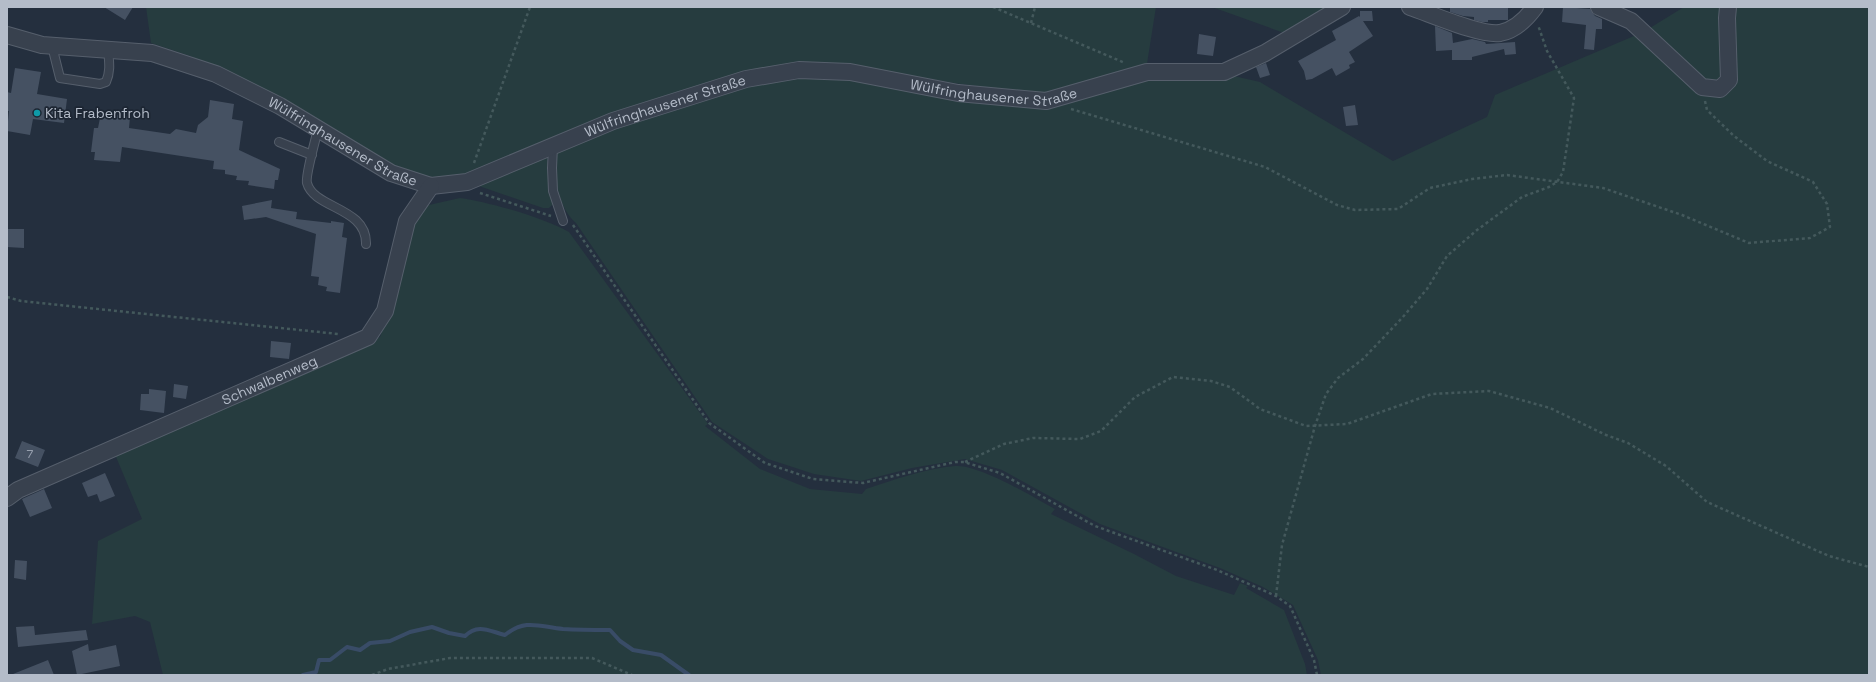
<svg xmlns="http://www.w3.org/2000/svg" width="1876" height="682" viewBox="0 0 1876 682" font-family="'Space Grotesk',sans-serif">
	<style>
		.green { fill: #263c3f }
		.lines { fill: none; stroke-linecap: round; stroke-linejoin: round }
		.stream { stroke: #394c67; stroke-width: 4 }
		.building { fill: #455162 }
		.service-casing { stroke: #565f6c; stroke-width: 10 }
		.minor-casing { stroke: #565f6c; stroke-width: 18 }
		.path { stroke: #44595c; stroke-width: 2.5; stroke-dasharray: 3 3; stroke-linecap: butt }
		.service { stroke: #38414e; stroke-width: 8 }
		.minor { stroke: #38414e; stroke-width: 16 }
		.culture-dot { fill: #0f9aa8; stroke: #1d2633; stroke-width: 1.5 }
		.labels { text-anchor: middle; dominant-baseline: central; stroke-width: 3.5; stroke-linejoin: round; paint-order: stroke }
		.number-label { font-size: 12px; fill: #98a1af }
		.street-label { font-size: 14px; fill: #b4bcc9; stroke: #1d2633 }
		.poi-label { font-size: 14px; fill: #b4bcc9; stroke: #1d2633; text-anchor: start }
	</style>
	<rect width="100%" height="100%" fill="#242f3e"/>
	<path class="green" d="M146 7H1156L1146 70 1038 94 954 83 866 68 789 64 715 80 616 114 463 176 433 177 406 174 281 101 190 56 151 43Z
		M1212 7H1328L1287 34Z
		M1684 7H1727L1728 79 1702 85 1645 31Z
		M1730 7H1869V675H1321L1318 660 1293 605 1263 587 1220 568 1100 524 1002 470 965 459 912 468 861 481 814 474 768 459 712 422 576 223C556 205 554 175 556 150L614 125 749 81 801 75H849L1045 104 1147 74H1225L1260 82 1393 161 1487 117 1495 95 1641 33 1702 88 1720 90Z
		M548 154C547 170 548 187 554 203L549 208H543L476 185Z
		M460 198C489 202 545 218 569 232L708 424 705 426 760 469 810 489 862 494 866 489C893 480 927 468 955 466 979 464 1033 497 1055 509L1051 514 1134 554 1176 576 1234 595 1240 583 1248 586 1246 588 1284 610 1305 664 1307 675H163L150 622 135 616 92 624 98 541 142 519 114 452 364 345 380 337 389 312 411 223 422 209 429 205Z"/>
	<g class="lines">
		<path class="stream" d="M303 675 316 672 319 660H330L347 647 360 650 370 643 390 641 410 632 432 627 449 633 465 636C478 623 489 631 505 635 526 618 540 627 563 629 579 630 594 630 610 630L620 641 633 650 661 655 689 675"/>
	</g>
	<path class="building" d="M104 7H133L125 20Z
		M1450 7H1508V20H1488V22H1482L1474 20V17L1463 16 1450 12Z
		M1563 7 1590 9 1595 16 1602 19V29H1596L1594 50 1584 49 1586 25 1562 22Z
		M1360 11H1372L1373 21H1363L1373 36 1349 52 1355 62 1349 65 1350 68 1336 76 1332 68 1312 79 1306 80 1304 71 1298 61 1336 40 1332 31 1359 16 1360 17Z
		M1435 26 1452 33 1453 43 1472 39 1485 42 1486 44 1515 42 1516 54 1505 55 1504 49 1472 57V60H1452V50L1436 51Z
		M1199 34 1216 37 1213 56 1197 54Z
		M1266 63 1270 75 1260 78 1256 67Z
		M15 68 41 72 37 94 67 99 64 123 33 119 30 135 7 131 9 111H7V92L11 93Z
		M210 100 234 104 232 119 243 121 239 150 280 169 278 180H275L274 189 248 185 249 181 236 180 237 176 225 174V170L213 169 214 161 122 147 120 162 94 160 95 152H91L94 128H98L101 113 130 117 129 128 170 134 176 129 196 133 198 125 208 117Z
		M1355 105 1358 125 1346 126 1343 107Z
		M272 200 271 208 297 212 296 219 331 223V221L344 223 342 237 347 238 340 293 326 291 327 287 318 285 319 277 311 276 316 234 266 217 244 220 242 206Z
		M7 229H24V248L7 247Z
		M271 341 291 343 289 359 270 357Z
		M174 384 188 386 186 399 173 397Z
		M149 389 166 391 164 413 140 410 141 394H149Z
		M22 441 45 450 38 467 15 458Z
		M105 473 115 496 100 502 97 494 88 497 82 483Z
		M44 489 52 508 30 517 22 499Z
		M15 560 27 561 26 580 14 578Z
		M34 626 35 635 86 630 88 640 18 647 16 627Z
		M88 644 89 651 116 645 120 666 77 675 72 651Z
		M48 660 54 675H13V674Z"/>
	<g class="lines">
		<g class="service-casing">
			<path id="service" d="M52 46 60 78 100 84 106 82C111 71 109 61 108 49
				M318 129C316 138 305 176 307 183 314 209 367 207 366 244
				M279 142 312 155
				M553 146 552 168 553 191 563 221"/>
		</g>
		<g class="minor-casing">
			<g id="minor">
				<path d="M1410 7C1431 14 1481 36 1500 33 1515 30 1527 18 1535 7"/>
				<path d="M1599 7 1631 21 1702 87 1720 89 1729 80 1727 18 1728 7"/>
				<path id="s1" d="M7 35 42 45 152 53 216 74 280 106 391 173 431 186 467 182 613 121 746 79 799 70 850 72 958 93 1046 101 1147 72H1224L1265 53 1342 7"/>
				<path id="s2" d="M7 498 18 490 368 337 385 311 407 221 431 186"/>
			</g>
		</g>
		<path class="path" d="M993 7 1125 63
			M1031 23 1035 7
			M1071 109 1265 167 1337 205 1355 210 1398 209 1430 188 1472 179 1507 175 1603 188 1682 215 1749 243 1810 238 1830 227 1827 204 1813 182 1767 161 1734 136 1707 110 1705 101
			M474 163 530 7
			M480 193 551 216
			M573 225 709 423 765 463 813 479 863 483 955 462H964L1000 473 1095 526 1217 570 1276 596 1290 606 1314 660 1317 675
			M7 297 21 301 338 334
			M965 462 1004 444 1033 438 1080 439 1101 431 1135 397 1173 377 1211 381 1230 387 1260 409 1306 426 1347 424 1432 394 1489 391 1550 408 1606 435 1628 443 1666 466 1707 502 1829 556 1869 567
			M1276 596 1282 545 1315 426 1326 394 1338 378 1363 359 1402 318 1427 289 1447 256 1477 230 1522 197 1549 187 1557 182 1563 172 1574 98 1547 51 1538 25
			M372 675 388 669 450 658H592L632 675"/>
		<use href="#service" class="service"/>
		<use href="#minor" class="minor"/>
	</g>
	<circle class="culture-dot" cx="37" cy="113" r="4"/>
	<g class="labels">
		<g class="number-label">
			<text x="30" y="454">7</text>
		</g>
		<g class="street-label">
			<text stroke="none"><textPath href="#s1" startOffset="1042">Wülfringhausener Straße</textPath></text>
			<text stroke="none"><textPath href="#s1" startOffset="706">Wülfringhausener Straße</textPath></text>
			<text stroke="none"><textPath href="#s1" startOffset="358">Wülfringhausener Straße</textPath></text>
			<text stroke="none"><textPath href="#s2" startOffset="288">Schwalbenweg</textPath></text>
		</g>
		<g class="poi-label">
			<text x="45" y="113">Kita Frabenfroh</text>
		</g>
	</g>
	<rect width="1876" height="682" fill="none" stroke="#b4bcc9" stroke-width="16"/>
</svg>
